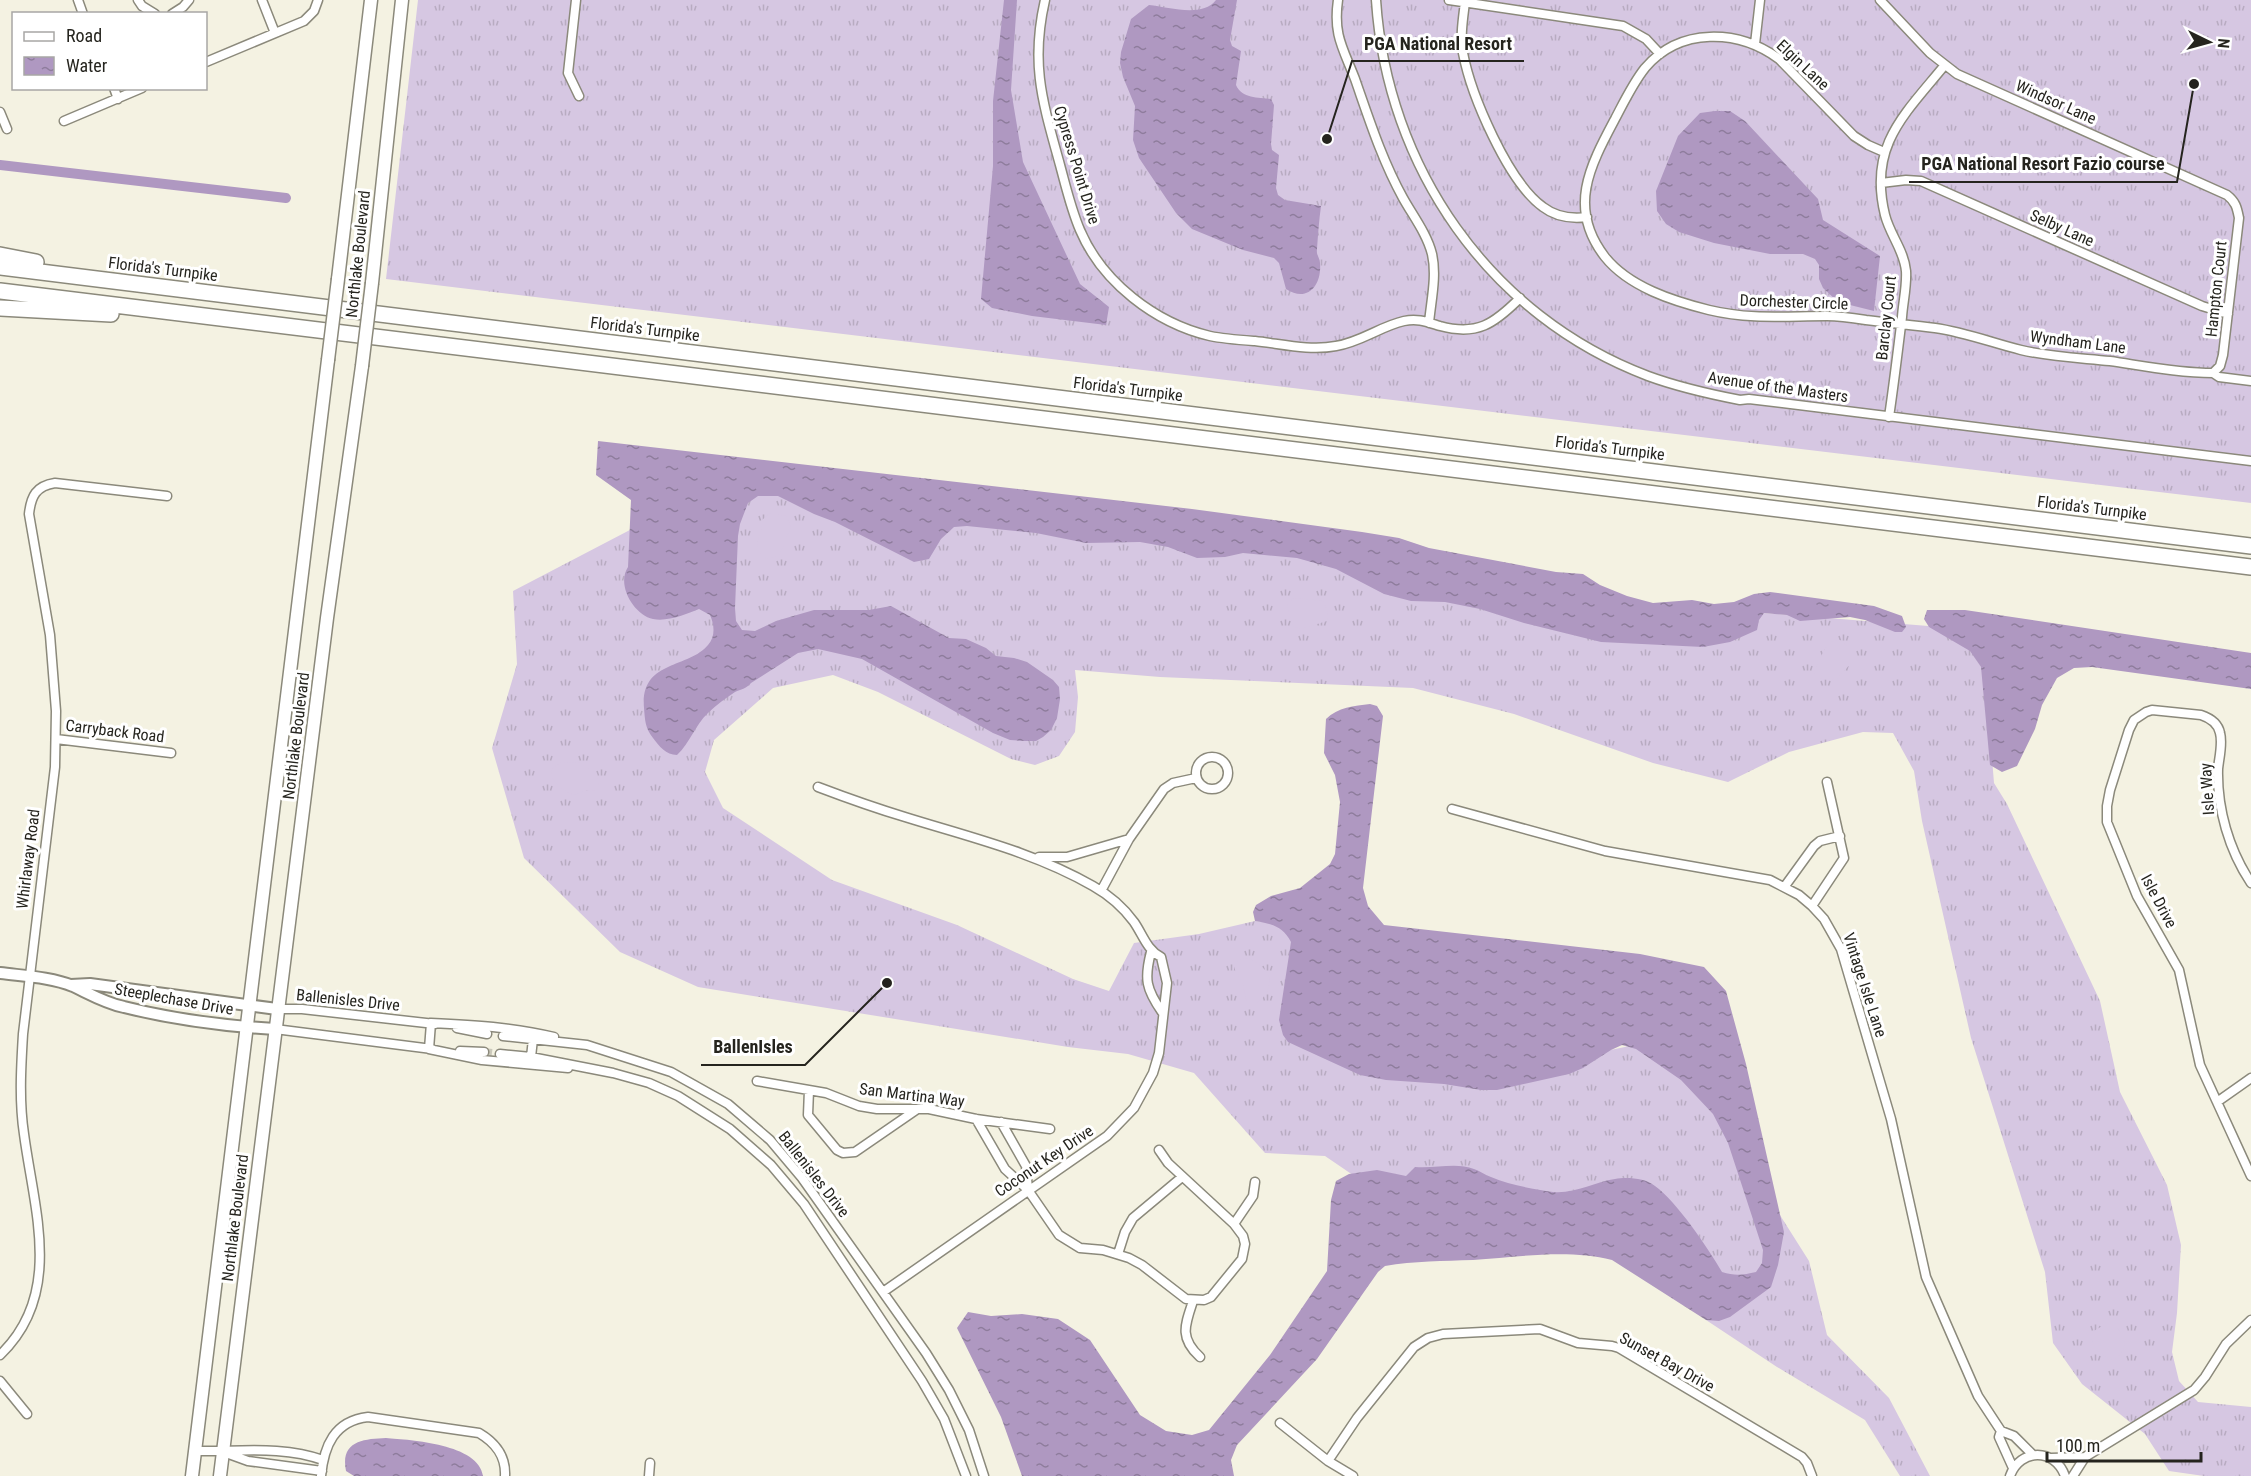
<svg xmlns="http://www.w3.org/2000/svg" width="2251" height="1476" viewBox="0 0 2251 1476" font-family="'Roboto Condensed',sans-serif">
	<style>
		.grass { fill: url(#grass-tufts) }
		.pitch { fill: #d6c7e2 }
		.water { fill: url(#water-ripples) }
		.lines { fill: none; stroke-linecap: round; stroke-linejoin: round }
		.canal { stroke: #af98c1; stroke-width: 10 }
		.minor-tunnel { stroke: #cbc9bb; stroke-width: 8; stroke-dasharray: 8 4; stroke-linecap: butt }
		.minor-casing { stroke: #8b897b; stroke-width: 11 }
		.tertiary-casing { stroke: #8b897b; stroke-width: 14 }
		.secondary-casing { stroke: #8b897b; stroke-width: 15 }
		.motorway-casing { stroke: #8b897b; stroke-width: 18 }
		.minor { stroke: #fff; stroke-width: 8 }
		.tertiary { stroke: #fff; stroke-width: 10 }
		.secondary { stroke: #fff; stroke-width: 12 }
		.motorway { stroke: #fff; stroke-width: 15 }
		.secondary-bridge-casing { stroke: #8b897b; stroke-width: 15; stroke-linecap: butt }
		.secondary-bridge { stroke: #fff; stroke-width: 12 }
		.labels { text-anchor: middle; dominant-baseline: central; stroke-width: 6; stroke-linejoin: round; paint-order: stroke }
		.street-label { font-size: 16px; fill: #25241e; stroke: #fff }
		.leader { fill: none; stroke: #25241e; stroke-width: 2 }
		.callout-dot { fill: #25241e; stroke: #fff; stroke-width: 2 }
		.callout-label { font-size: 18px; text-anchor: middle; font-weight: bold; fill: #25241e; stroke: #fff; stroke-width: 6; stroke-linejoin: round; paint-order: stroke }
	</style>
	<defs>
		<pattern id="grass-tufts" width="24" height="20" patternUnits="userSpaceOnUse" patternTransform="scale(1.5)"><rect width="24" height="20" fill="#d6c7e2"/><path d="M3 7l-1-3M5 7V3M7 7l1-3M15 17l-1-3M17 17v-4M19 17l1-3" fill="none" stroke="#b8abc1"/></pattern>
		<pattern id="water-ripples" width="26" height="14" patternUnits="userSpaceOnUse" patternTransform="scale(1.5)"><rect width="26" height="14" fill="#af98c1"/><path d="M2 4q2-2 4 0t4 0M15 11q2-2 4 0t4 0" fill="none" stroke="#8e7c9c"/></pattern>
	</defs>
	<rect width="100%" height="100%" fill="#f4f2e2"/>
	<path class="grass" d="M418 0H2251V503L386 279Z
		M718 484 1364 562 1588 633 1764 613 1941 627 1971 651 1985 673 1994 783 2007 804 2100 1001 2120 1092 2167 1185 2181 1245 2177 1313 2172 1352 2179 1381 2198 1402 2251 1407V1476H2204L2169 1471 2145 1434 2082 1384 2053 1343 2045 1272 1971 1038 1922 821 1914 771 1893 733 1863 732 1789 752 1728 782 1653 763 1514 714 1413 688 1160 677 1075 670 1078 697 1075 732 1059 756 1035 765 1011 759 878 692 833 675 773 688 714 740 705 772 723 808 832 880 957 925 1073 979 1109 991 1134 943 1199 934 1255 921 1294 924 1491 1075 1644 1043 1707 1092 1744 1158 1809 1261 1827 1335 1889 1398 1930 1476H1900L1865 1420 1777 1367 1706 1320 1673 1222 1591 1198 1369 1186 1325 1156 1265 1153 1194 1073 1128 1054 1068 1047 698 987 620 952 524 858 492 748 517 664 513 591Z"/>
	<path class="pitch" d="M770 513 786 516 791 527 779 556 767 559C747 547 764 537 762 520Z
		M1297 598 1323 601 1328 612 1327 621 1301 629 1293 626 1287 606 1292 599Z
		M1840 640 1851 650V663L1838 678C1830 680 1820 681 1814 674 1815 668 1825 646 1830 643 1833 640 1836 640 1840 640Z
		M563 762 580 763 597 773 599 786 595 790 584 791 574 795C560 790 537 771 563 762Z
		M1249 958C1255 962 1264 967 1268 974 1274 986 1261 1008 1247 1003L1242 981 1235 970V964L1241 959Z
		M2104 1326 2118 1329C2127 1341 2127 1350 2114 1360 2097 1355 2079 1333 2104 1326Z"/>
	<path class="water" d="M1004 0H1017L1011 90 1023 162 1080 284 1109 307 1106 325 1032 316 992 308 981 299 993 166V101Z
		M1216 0H1237L1230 40 1232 46 1241 51 1236 85C1242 99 1258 97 1271 99L1274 105 1271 144 1272 150 1279 155 1276 188 1278 195 1285 200 1321 206C1319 220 1318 235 1317 249 1316 255 1320 258 1320 263 1322 286 1307 303 1286 289L1279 263 1274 258 1243 250 1192 229 1176 213 1139 158 1133 140 1135 106 1123 77 1120 63 1121 52 1131 19 1149 5C1169 7 1202 18 1216 0Z
		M1715 111H1730L1745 121 1818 199 1823 220 1880 256 1874 311 1838 302 1823 288 1819 279V265L1815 259 1803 254H1770L1714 243 1679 232 1666 224 1657 211 1656 191 1678 136 1700 113Z
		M598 441 1192 509 1362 532 1399 538 1429 548 1556 572 1583 574 1600 585 1627 596 1653 603 1692 600 1714 604 1734 602 1754 594 1770 592 1874 606 1902 616 1906 627 1902 632H1895L1865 620 1850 617 1800 621 1787 615 1764 613 1759 620 1757 630 1730 642 1703 647 1601 642 1524 623 1480 609 1445 602 1411 601 1384 594 1336 569 1297 558 1243 553 1225 557 1197 558 1168 547 1140 542 1086 543 1036 533 967 526 954 527 941 539 929 559 914 562 835 522 814 514 778 496H758L748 503 740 524 738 536 735 608 736 621 742 630 755 631 776 621 814 610H869L891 606 949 638 966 639 986 648 996 656 1014 658 1027 662 1053 680 1059 687 1060 699 1057 718 1051 730 1043 737 1036 741H1025L1010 740 993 733 862 659 818 649 798 653 751 683C746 689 741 689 735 692 726 698 716 705 708 713 695 725 690 743 677 755 666 755 659 746 653 738 645 728 645 720 644 708 640 660 688 669 708 645 716 636 714 624 710 615L699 609C686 614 668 622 653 619 634 615 616 585 628 567L631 500 596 475Z
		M1927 610H1965L2251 653V689L2092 667 2074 668 2057 678 2042 705 2035 729 2017 766 2002 772 1990 765 1981 667 1970 651 1929 627 1924 619Z
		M1370 704 1377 706 1383 716 1363 888 1368 906 1384 925 1640 954 1704 967 1726 991 1746 1064 1784 1232 1778 1265 1771 1287 1730 1317 1719 1321 1706 1320 1612 1260C1568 1249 1518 1257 1473 1260 1444 1261 1414 1261 1385 1266L1378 1272 1317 1359 1237 1445 1231 1460 1234 1476H1022L1001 1417 957 1328 968 1312 991 1316 1022 1314 1058 1319 1090 1340 1140 1415 1166 1431 1192 1435 1209 1430 1270 1355 1327 1271 1331 1200 1336 1181 1349 1174 1377 1170 1406 1176 1415 1167C1434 1169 1456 1162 1474 1169 1480 1171 1485 1175 1491 1177 1510 1185 1533 1189 1553 1192 1575 1194 1594 1182 1615 1179 1627 1177 1645 1178 1655 1186 1677 1202 1708 1248 1722 1272 1735 1276 1743 1275 1756 1272L1762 1263 1763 1250 1728 1143 1713 1114 1681 1080 1636 1049 1622 1045 1611 1050 1583 1068 1569 1074 1497 1090H1481L1444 1084 1386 1080 1360 1075 1301 1048 1288 1042 1283 1035 1279 1020 1291 942C1283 926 1272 924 1255 921L1253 912 1256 905 1271 896 1300 888 1330 864 1335 854 1340 802 1335 775 1324 753 1326 719C1338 707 1354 706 1370 704Z
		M386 1438C411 1440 479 1444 483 1476H354L346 1471C340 1441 363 1439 386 1438Z"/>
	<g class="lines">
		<path class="canal" d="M0 165 286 198"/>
		<path class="minor-tunnel" d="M484 1052 500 1054"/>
		<g class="minor-casing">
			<path id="minor" d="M78 0 83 14
				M138 0 142 6 155 14
				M262 0 275 33
				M576 0 568 73 579 96
				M1045 0C1030 65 1043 103 1060 165 1066 187 1071 209 1080 230 1102 282 1155 323 1210 336 1224 339 1240 340 1255 341 1282 344 1310 351 1336 346 1361 342 1381 326 1404 321 1418 318 1427 322 1440 326 1477 336 1494 324 1520 298
				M1338 0C1333 35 1343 48 1355 79 1369 119 1382 160 1403 198 1413 216 1427 234 1432 254 1437 276 1431 301 1429 323
				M1376 0C1387 167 1489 316 1648 376 1678 387 1709 394 1740 400L1749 399 2251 461
				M1449 0 1623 26 1646 39 1660 54
				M1880 0 1930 53 1957 74 2227 195C2236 202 2237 208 2239 218L2223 355 2220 366 2213 373
				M1465 2C1463 19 1460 36 1463 53 1471 95 1508 182 1543 207 1556 217 1571 219 1587 217
				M172 14 183 7 189 0
				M1755 44 1760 0
				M206 62 304 21 314 11 318 0
				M114 88 118 99
				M0 112 7 129
				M64 121 142 88
				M1884 152 1868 145 1854 136 1779 59C1738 29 1680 27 1645 68 1633 83 1624 102 1615 119 1590 166 1567 208 1605 257 1629 287 1673 301 1709 310 1751 320 1785 316 1827 316 1840 316 1853 318 1866 320 1889 323 1912 325 1935 328 1964 332 1993 343 2021 350 2050 357 2081 358 2110 361 2144 366 2179 373 2213 373L2219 377 2251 381
				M1881 183 1906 180 1921 181 2202 306 2228 314
				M1889 417C1894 383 1898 350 1902 317 1903 302 1907 286 1906 271 1904 250 1890 235 1885 215 1868 146 1904 115 1944 66
				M56 739 171 753
				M1196 773a16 16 0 1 1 32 0a16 16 0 1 1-32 0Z
				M818 787C847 798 875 808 905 817 969 837 1034 852 1093 886 1109 895 1123 907 1134 922 1143 935 1147 950 1161 957L1167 983 1159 1053 1153 1073 1134 1108 1107 1136 883 1292
				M1452 809 1605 851 1770 880 1799 895 1812 906 1824 919 1841 949 1891 1119 1926 1277 1978 1396 2001 1431
				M1039 857H1067L1129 839 1164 789 1173 783 1196 778
				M2251 883C2229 850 2217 809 2218 769 2219 758 2223 744 2220 733 2218 723 2210 718 2201 715L2152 710 2146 712 2134 720 2129 730 2110 790 2107 806V822L2137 896 2179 970 2200 1065 2251 1176
				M1785 886 1814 846 1820 841 1840 836
				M1101 891 1129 839
				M1812 906 1844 858 1827 782
				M1151 952C1144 979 1146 989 1162 1012
				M277 1009H302L435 1024
				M457 1028 487 1034
				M275 1029 432 1049
				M503 1036 587 1045 671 1072 728 1104 770 1140 802 1178 926 1353 949 1390 969 1430 984 1476
				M554 1037C513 1027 473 1025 431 1023L429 1049 482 1060 568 1068
				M460 1051 484 1052
				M500 1054 531 1057 613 1073 649 1083 678 1096 730 1129 771 1165 804 1204 922 1381 944 1419 966 1476
				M531 1057 533 1039
				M757 1081 826 1093 859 1106 877 1109H929L976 1119 1050 1129
				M809 1090 808 1115 837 1150 843 1153 855 1152 916 1110
				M2217 1102 2251 1078
				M976 1119 1005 1169 1028 1190 1059 1235 1080 1248 1103 1250 1129 1258 1142 1265 1186 1299 1204 1300 1211 1297 1242 1259 1245 1244 1243 1236 1234 1224 1168 1163 1159 1150
				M1001 1122 1026 1166 1028 1190
				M1234 1224 1253 1196 1255 1182
				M1118 1254 1125 1232 1133 1218 1182 1177
				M1193 1301C1185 1325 1179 1338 1200 1357
				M0 1355C64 1294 34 1210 24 1134 19 1101 21 1067 23 1034L55 767 56 711 50 635 29 514C31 496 36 486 55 483L167 496
				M0 1381 27 1414
				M1280 1423 1328 1461 1353 1476
				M195 1451C237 1452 282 1445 323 1460
				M226 1453 248 1461 322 1471
				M2085 1457 2194 1390 2205 1377 2226 1344 2251 1320
				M2051 1458 2085 1457 2073 1476
				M1328 1461 1357 1418 1414 1347 1428 1338 1443 1334 1540 1329 1578 1343 1612 1346 1619 1348 1802 1457 1807 1463 1812 1476
				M2013 1468 1999 1437 2001 1431 2014 1436 2033 1455
				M321 1476C324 1446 334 1421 368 1417L479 1433C496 1443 506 1456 505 1476
				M649 1476 650 1463
				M2010 1476C2020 1448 2055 1448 2065 1476"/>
		</g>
		<g class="tertiary-casing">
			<path id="tertiary" d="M0 973C23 976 51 977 73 986 90 994 105 1003 124 1007 172 1019 225 1026 275 1029
				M71 985 90 984 277 1009"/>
		</g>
		<g class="secondary-casing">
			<path id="secondary" d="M338 279 371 0
				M372 283 402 0
				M192 1476 328 360
				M220 1476 327 618 362 366"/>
		</g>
		<g class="motorway-casing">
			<path id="motorway" d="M0 255 36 262
				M0 267 2251 546
				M0 291 2251 567
				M0 308 111 314"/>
		</g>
		<use href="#minor" class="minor"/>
		<use href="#tertiary" class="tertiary"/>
		<use href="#secondary" class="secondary"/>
		<use href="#motorway" class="motorway"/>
		<g class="secondary-bridge-casing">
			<path id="secondary-bridge" d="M328 360 338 279
				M362 366 372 283"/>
		</g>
		<use href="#secondary-bridge" class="secondary-bridge"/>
	</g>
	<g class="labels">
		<g class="street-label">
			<text transform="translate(1803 65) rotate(43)">Elgin Lane</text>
			<text transform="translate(2056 102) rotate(24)">Windsor Lane</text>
			<text transform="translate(1077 165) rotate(73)">Cypress Point Drive</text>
			<text transform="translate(2062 228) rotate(24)">Selby Lane</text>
			<text transform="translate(358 254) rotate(-84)">Northlake Boulevard</text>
			<text transform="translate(163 269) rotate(7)">Florida's Turnpike</text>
			<text transform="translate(2216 289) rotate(-84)">Hampton Court</text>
			<text transform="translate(1794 302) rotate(2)">Dorchester Circle</text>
			<text transform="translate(1886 318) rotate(-84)">Barclay Court</text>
			<text transform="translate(645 329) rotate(7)">Florida's Turnpike</text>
			<text transform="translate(2078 342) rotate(7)">Wyndham Lane</text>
			<text transform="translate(1778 387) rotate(8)">Avenue of the Masters</text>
			<text transform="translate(1128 389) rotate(7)">Florida's Turnpike</text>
			<text transform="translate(1610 448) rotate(7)">Florida's Turnpike</text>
			<text transform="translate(2092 508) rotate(7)">Florida's Turnpike</text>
			<text transform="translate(115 731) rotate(7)">Carryback Road</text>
			<text transform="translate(296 736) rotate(-83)">Northlake Boulevard</text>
			<text transform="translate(2207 789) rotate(-94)">Isle Way</text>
			<text transform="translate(28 859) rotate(-83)">Whirlaway Road</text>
			<text transform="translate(2159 901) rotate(62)">Isle Drive</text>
			<text transform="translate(1865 985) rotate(72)">Vintage Isle Lane</text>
			<text transform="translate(174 999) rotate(10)">Steeplechase Drive</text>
			<text transform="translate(348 1000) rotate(6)">Ballenisles Drive</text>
			<text transform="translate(912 1095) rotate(7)">San Martina Way</text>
			<text transform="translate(1044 1161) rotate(-34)">Coconut Key Drive</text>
			<text transform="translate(814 1174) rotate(52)">Ballenisles Drive</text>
			<text transform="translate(235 1218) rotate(-83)">Northlake Boulevard</text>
			<text transform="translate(1667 1362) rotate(29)">Sunset Bay Drive</text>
		</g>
	</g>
	<path class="leader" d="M1327 139L1352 61H1524M2194 84L2177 182H1909M887 983L805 1065H701"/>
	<g class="callout-dot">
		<circle cx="1327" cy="139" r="6"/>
		<circle cx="2194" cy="84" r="6"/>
		<circle cx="887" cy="983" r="6"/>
	</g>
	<g class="callout-label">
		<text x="1438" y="50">PGA National Resort</text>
		<text x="2043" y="170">PGA National Resort Fazio course</text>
		<text x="753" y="1053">BallenIsles</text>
	</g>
	<rect x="12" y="12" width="195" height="78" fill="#ffffff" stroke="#a8a7a5" stroke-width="1.5"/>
	<rect x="24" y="32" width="30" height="9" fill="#ffffff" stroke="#a8a7a5" stroke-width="1.5"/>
	<text x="66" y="42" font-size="18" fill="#25241e">Road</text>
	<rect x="24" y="57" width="30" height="18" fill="url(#water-ripples)" stroke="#a8a7a5" stroke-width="1.5"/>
	<text x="66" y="72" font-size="18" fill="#25241e">Water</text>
	<g transform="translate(2209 42) rotate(95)" stroke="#ffffff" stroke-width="4.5" paint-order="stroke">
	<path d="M0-4.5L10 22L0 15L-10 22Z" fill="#25241e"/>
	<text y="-9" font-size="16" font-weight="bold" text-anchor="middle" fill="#25241e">N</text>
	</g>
	<path d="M2047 1452v9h154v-9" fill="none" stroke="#25241e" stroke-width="3"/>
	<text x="2056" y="1452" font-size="18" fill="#25241e" stroke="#ffffff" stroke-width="4.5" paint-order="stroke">100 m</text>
</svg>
